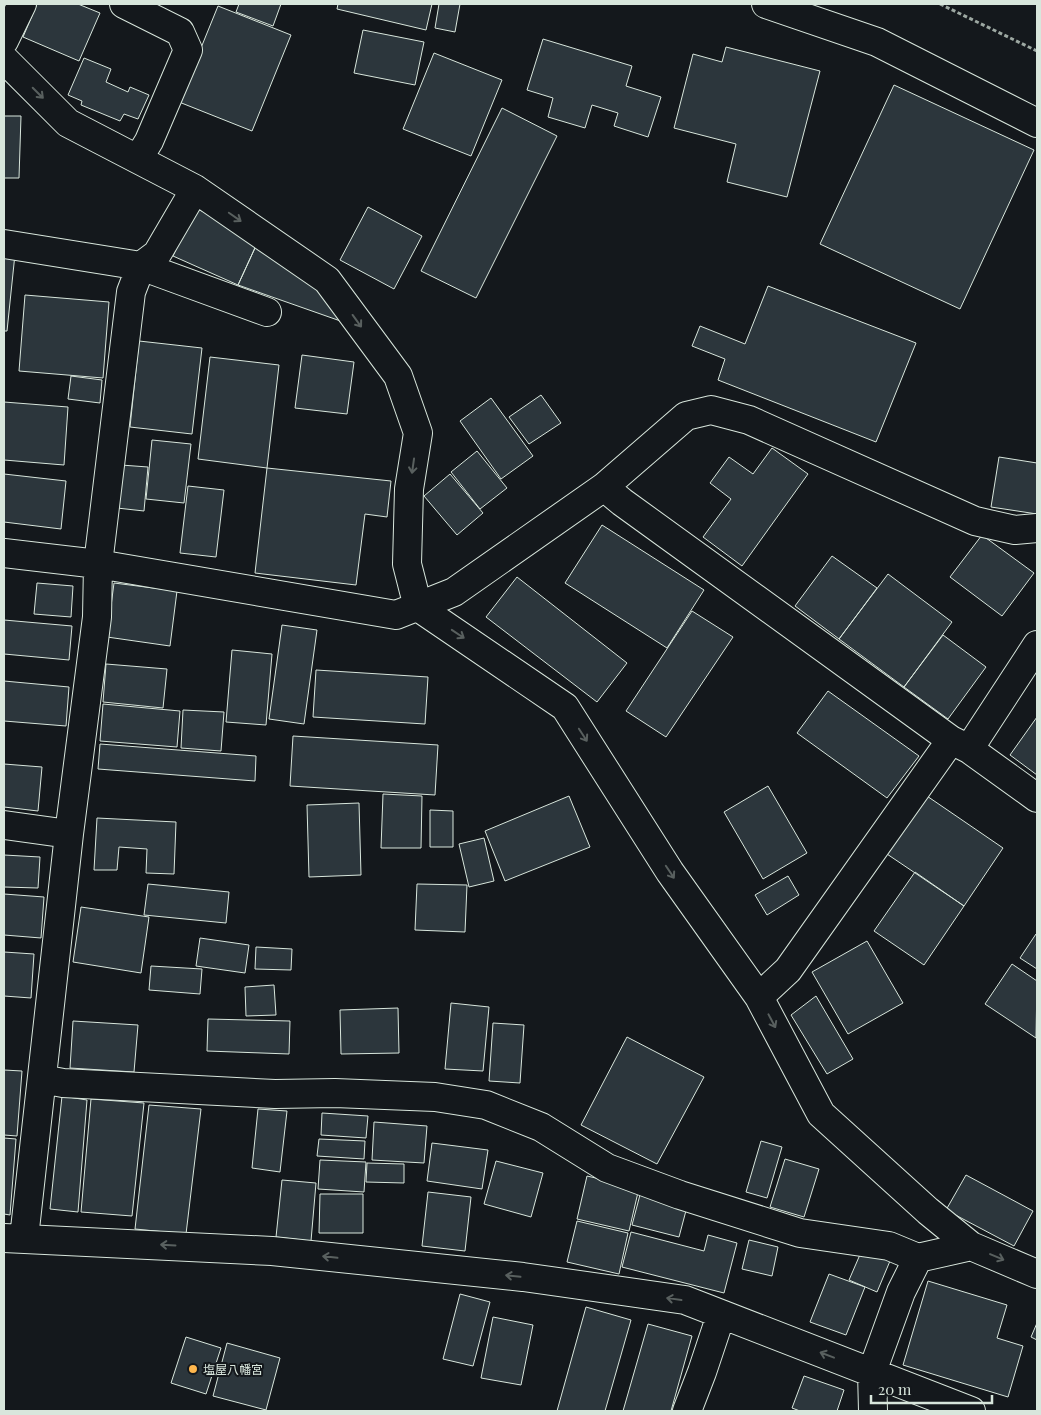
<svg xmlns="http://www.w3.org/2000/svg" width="1041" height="1415" viewBox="0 0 1041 1415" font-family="'Playfair Display','Noto Sans JP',serif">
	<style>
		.building { fill: #2c363c; stroke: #d8e6dc }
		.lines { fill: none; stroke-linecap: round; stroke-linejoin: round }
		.minor-casing { stroke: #d8e6dc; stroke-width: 30 }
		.path { stroke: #9da8a2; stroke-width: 3; stroke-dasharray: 4 2.5; stroke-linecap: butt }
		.minor { stroke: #14181c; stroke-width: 28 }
		.oneway { stroke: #59605f }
		.poi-dot { fill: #ffb74d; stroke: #14181c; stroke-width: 2 }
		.labels { text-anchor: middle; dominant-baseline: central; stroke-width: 4; stroke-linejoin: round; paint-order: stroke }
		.poi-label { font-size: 12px; fill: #d8e6dc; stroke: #14181c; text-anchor: start }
	</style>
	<rect width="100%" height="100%" fill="#14181c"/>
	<path class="building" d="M37 4H78L100 13 79 61 23 37Z
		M239 4H281L273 26 236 12Z
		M338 4H432L426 30 337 9Z
		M439 4H460L455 32 435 28Z
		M218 6 291 35 252 131 179 102Z
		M363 30 424 42 415 85 354 73Z
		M543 39 632 66 626 86 661 97 648 137 614 126 618 113 592 105 585 128 548 117 553 98 527 90Z
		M726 47 820 71 787 197 727 182 736 144 674 128 693 54 722 62Z
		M434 53 502 80 471 156 403 129Z
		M84 58 111 69 106 82 128 92 130 87 149 95 138 119 124 114 120 121 81 105 82 101 68 95Z
		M894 85 1034 150 960 309 820 244Z
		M502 108 557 136 476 298 421 271Z
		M4 116H21L19 178H4Z
		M368 207 422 236 394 289 340 260Z
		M195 208 260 237 238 285 173 256Z
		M260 237 349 314V324L238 285Z
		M4 253 15 254 7 331H4Z
		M768 286 916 343 876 442 718 380 725 359 692 346 700 326 745 344Z
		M25 295 109 302 103 378 19 371Z
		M139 341 202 348 192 434 130 427Z
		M302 355 354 362 347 414 295 408Z
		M210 357 279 365 267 468 198 459Z
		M71 376 102 380 100 403 68 399Z
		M541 395 561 423 529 444 509 417Z
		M491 398 533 456 501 479 460 421Z
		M4 402 68 407 64 465 4 460Z
		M152 440 191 444 184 503 146 499Z
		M772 448 808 474 742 566 703 537 731 499 710 483 729 457 753 474Z
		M477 451 507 488 480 509 451 472Z
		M999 457 1037 463V514L991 507Z
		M121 465 148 467 144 511 117 508Z
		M267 468 391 481 387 517 365 514 356 585 255 573Z
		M4 474 66 481 61 529 4 522Z
		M450 474 483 513 457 535 424 496Z
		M188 486 224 490 216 557 180 553Z
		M602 525 704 590 667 648 565 583Z
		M982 535 1034 573 1002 616 950 577Z
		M832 556 877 588 839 639 795 606Z
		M888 574 952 622 904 687 839 639Z
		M517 577 627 663 597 702 486 617Z
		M37 583 73 586 71 617 34 614Z
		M114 583 177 591 170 646 107 637Z
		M692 611 733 637 666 737 626 711Z
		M4 620 72 626 69 660 4 654Z
		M282 625 317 630 304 724 269 719Z
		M943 635 986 667 948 719 904 687Z
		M232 650 272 654 266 725 226 722Z
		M106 664 167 669 163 708 103 702Z
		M316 670 428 677 425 724 313 717Z
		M4 681 69 687 66 726 4 721Z
		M828 691 919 756 887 798 797 733Z
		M103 704 180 711 177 747 100 741Z
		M183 710 224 712 221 751 181 748Z
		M1037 717V775L1010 755Z
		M293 736 438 745 435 795 290 786Z
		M100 744 256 756 255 781 98 769Z
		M4 764 42 767 38 811 4 807Z
		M768 786 807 853 763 879 724 812Z
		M383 794 422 796 421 848H381Z
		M924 794 1003 848 964 906 884 852Z
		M569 796 590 847 505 881 485 831Z
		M359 803 361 875 309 877 307 805Z
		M430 810 453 811V847H430Z
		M97 818 176 822 174 874 146 873 147 849 119 847 117 870H94Z
		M484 838 494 881 469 887 459 844Z
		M4 855 40 857 38 888 4 887Z
		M915 872 964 906 924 965 874 931Z
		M788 876 799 895 767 915 755 895Z
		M148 884 229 892 226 923 144 915Z
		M417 884 467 885 465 932 415 930Z
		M4 894 44 897 41 938 4 935Z
		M81 907 149 917 141 973 73 962Z
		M1036 934 1037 935V969L1020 958Z
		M200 938 249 945 245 973 196 966Z
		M867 941 903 1003 848 1034 812 972Z
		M256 947 292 949 291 970 255 969Z
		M4 952 34 954 31 998 4 996Z
		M1012 964 1037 981 1036 1038 985 1004Z
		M151 966 202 969 200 994 149 990Z
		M274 985 276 1015 246 1016 245 987Z
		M816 996 853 1059 827 1074 791 1015Z
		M451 1003 489 1007 483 1071 445 1069Z
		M398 1008 399 1053 341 1054 340 1010Z
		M208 1019 290 1021 289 1054 207 1051Z
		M73 1021 138 1025 134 1072 70 1068Z
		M493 1023 524 1025 520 1083 489 1081Z
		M627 1037 704 1077 657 1164 581 1125Z
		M4 1070 22 1071 17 1136 4 1135Z
		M62 1096 87 1100 78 1212 50 1209Z
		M91 1099 144 1103 132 1216 81 1212Z
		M149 1105 201 1109 186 1234 135 1229Z
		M258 1109 287 1111 280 1172 252 1168Z
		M322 1113 368 1116 366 1138 321 1135Z
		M374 1122 427 1126 424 1163 372 1160Z
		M4 1138 16 1139 10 1215 4 1214Z
		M319 1139 365 1141 364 1159 317 1156Z
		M761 1141 782 1147 767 1198 746 1192Z
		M432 1143 488 1150 482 1189 427 1181Z
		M785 1159 819 1169 804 1217 770 1207Z
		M320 1160 366 1162 364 1192 318 1189Z
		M496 1161 543 1173 531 1217 484 1204Z
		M367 1163 404 1164V1183L366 1182Z
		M966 1175 1033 1211 1014 1246 946 1210Z
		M587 1176 639 1188 629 1231 577 1219Z
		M282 1180 316 1183 311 1241 276 1237Z
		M641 1191 688 1203 679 1237 632 1225Z
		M428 1192 471 1197 465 1251 422 1246Z
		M320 1194H363V1233H319Z
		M577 1221 628 1233 619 1274 567 1262Z
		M631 1232 704 1251 708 1235 737 1243 724 1293 622 1267Z
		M749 1240 778 1247 772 1276 742 1269Z
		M862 1250 890 1261 877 1292 849 1280Z
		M829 1274 865 1287 846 1335 810 1322Z
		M928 1281 1007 1305 997 1338 1023 1346 1008 1397 903 1365Z
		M460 1294 490 1302 473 1366 443 1359Z
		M586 1307 631 1320 605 1411H557Z
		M493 1317 533 1325 521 1385 481 1378Z
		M1037 1323V1340L1031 1337Z
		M648 1324 692 1336 671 1411H623Z
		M186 1337 221 1348 206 1394 171 1383Z
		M227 1343 280 1358 266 1410 213 1396Z
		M804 1376 844 1390 837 1411H800L792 1408Z"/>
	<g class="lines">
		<g class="minor-casing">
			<path id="minor" d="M124 4 180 32 188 50 149 141 138 159
				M766 4 877 42 1037 123
				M4 41 22 4
				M4 59 68 123 195 189 327 280 398 376 418 433 409 489 407 564 418 607 565 707 670 872 759 997 821 1114 928 1211 971 1246 1037 1274
				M4 244 141 266 267 312
				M604 487 622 502 951 740 969 749 1037 798
				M4 553 98 564 396 615 454 592 604 487 686 416 711 410 749 420 975 521 1015 530 1037 528
				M969 749 1037 645
				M4 825 69 834
				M759 997 788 970 951 740
				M42 1079 63 1083 275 1094 335 1093 435 1097 486 1105 541 1127 607 1168 680 1195 800 1233 889 1246 918 1258
				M4 1238 272 1251 523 1277 685 1300 971 1411
				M24 1238 69 834 97 617 98 564 131 292 141 266 157 254 195 189
				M687 1411 702 1372 721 1315
				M873 1411 872 1372 901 1292 918 1258 971 1246"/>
		</g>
		<path class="path" d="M940 4 1037 51"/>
		<use href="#minor" class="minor"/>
	</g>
	<defs><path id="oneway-shaft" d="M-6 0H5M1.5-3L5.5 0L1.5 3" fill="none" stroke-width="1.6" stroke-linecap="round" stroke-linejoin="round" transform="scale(1.25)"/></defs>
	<g class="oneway">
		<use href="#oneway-shaft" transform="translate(38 93) rotate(45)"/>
		<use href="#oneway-shaft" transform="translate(235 217) rotate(35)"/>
		<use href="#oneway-shaft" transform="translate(357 321) rotate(54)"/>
		<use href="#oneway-shaft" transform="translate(413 466) rotate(98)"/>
		<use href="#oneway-shaft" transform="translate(458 634) rotate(34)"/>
		<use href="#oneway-shaft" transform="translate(583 735) rotate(57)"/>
		<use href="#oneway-shaft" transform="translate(670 872) rotate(56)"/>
		<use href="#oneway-shaft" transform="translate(772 1021) rotate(62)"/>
		<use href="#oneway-shaft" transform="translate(168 1245) rotate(-177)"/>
		<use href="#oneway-shaft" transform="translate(330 1257) rotate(-174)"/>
		<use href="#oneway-shaft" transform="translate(997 1257) rotate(23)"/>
		<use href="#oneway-shaft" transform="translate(513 1276) rotate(-174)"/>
		<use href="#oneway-shaft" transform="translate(674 1299) rotate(-172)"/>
		<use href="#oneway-shaft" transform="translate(827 1355) rotate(-159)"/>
	</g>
	<circle class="poi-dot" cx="193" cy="1369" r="5"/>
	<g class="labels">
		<g class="poi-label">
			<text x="203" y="1369">塩屋八幡宮</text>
		</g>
	</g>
	<rect width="1041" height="1415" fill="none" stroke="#d8e6dc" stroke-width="10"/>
	<path d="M871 1395v8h121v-8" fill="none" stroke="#d8e6dc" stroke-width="2.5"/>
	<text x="878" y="1395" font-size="15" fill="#d8e6dc" stroke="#14181c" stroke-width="4" paint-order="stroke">20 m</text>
</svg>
